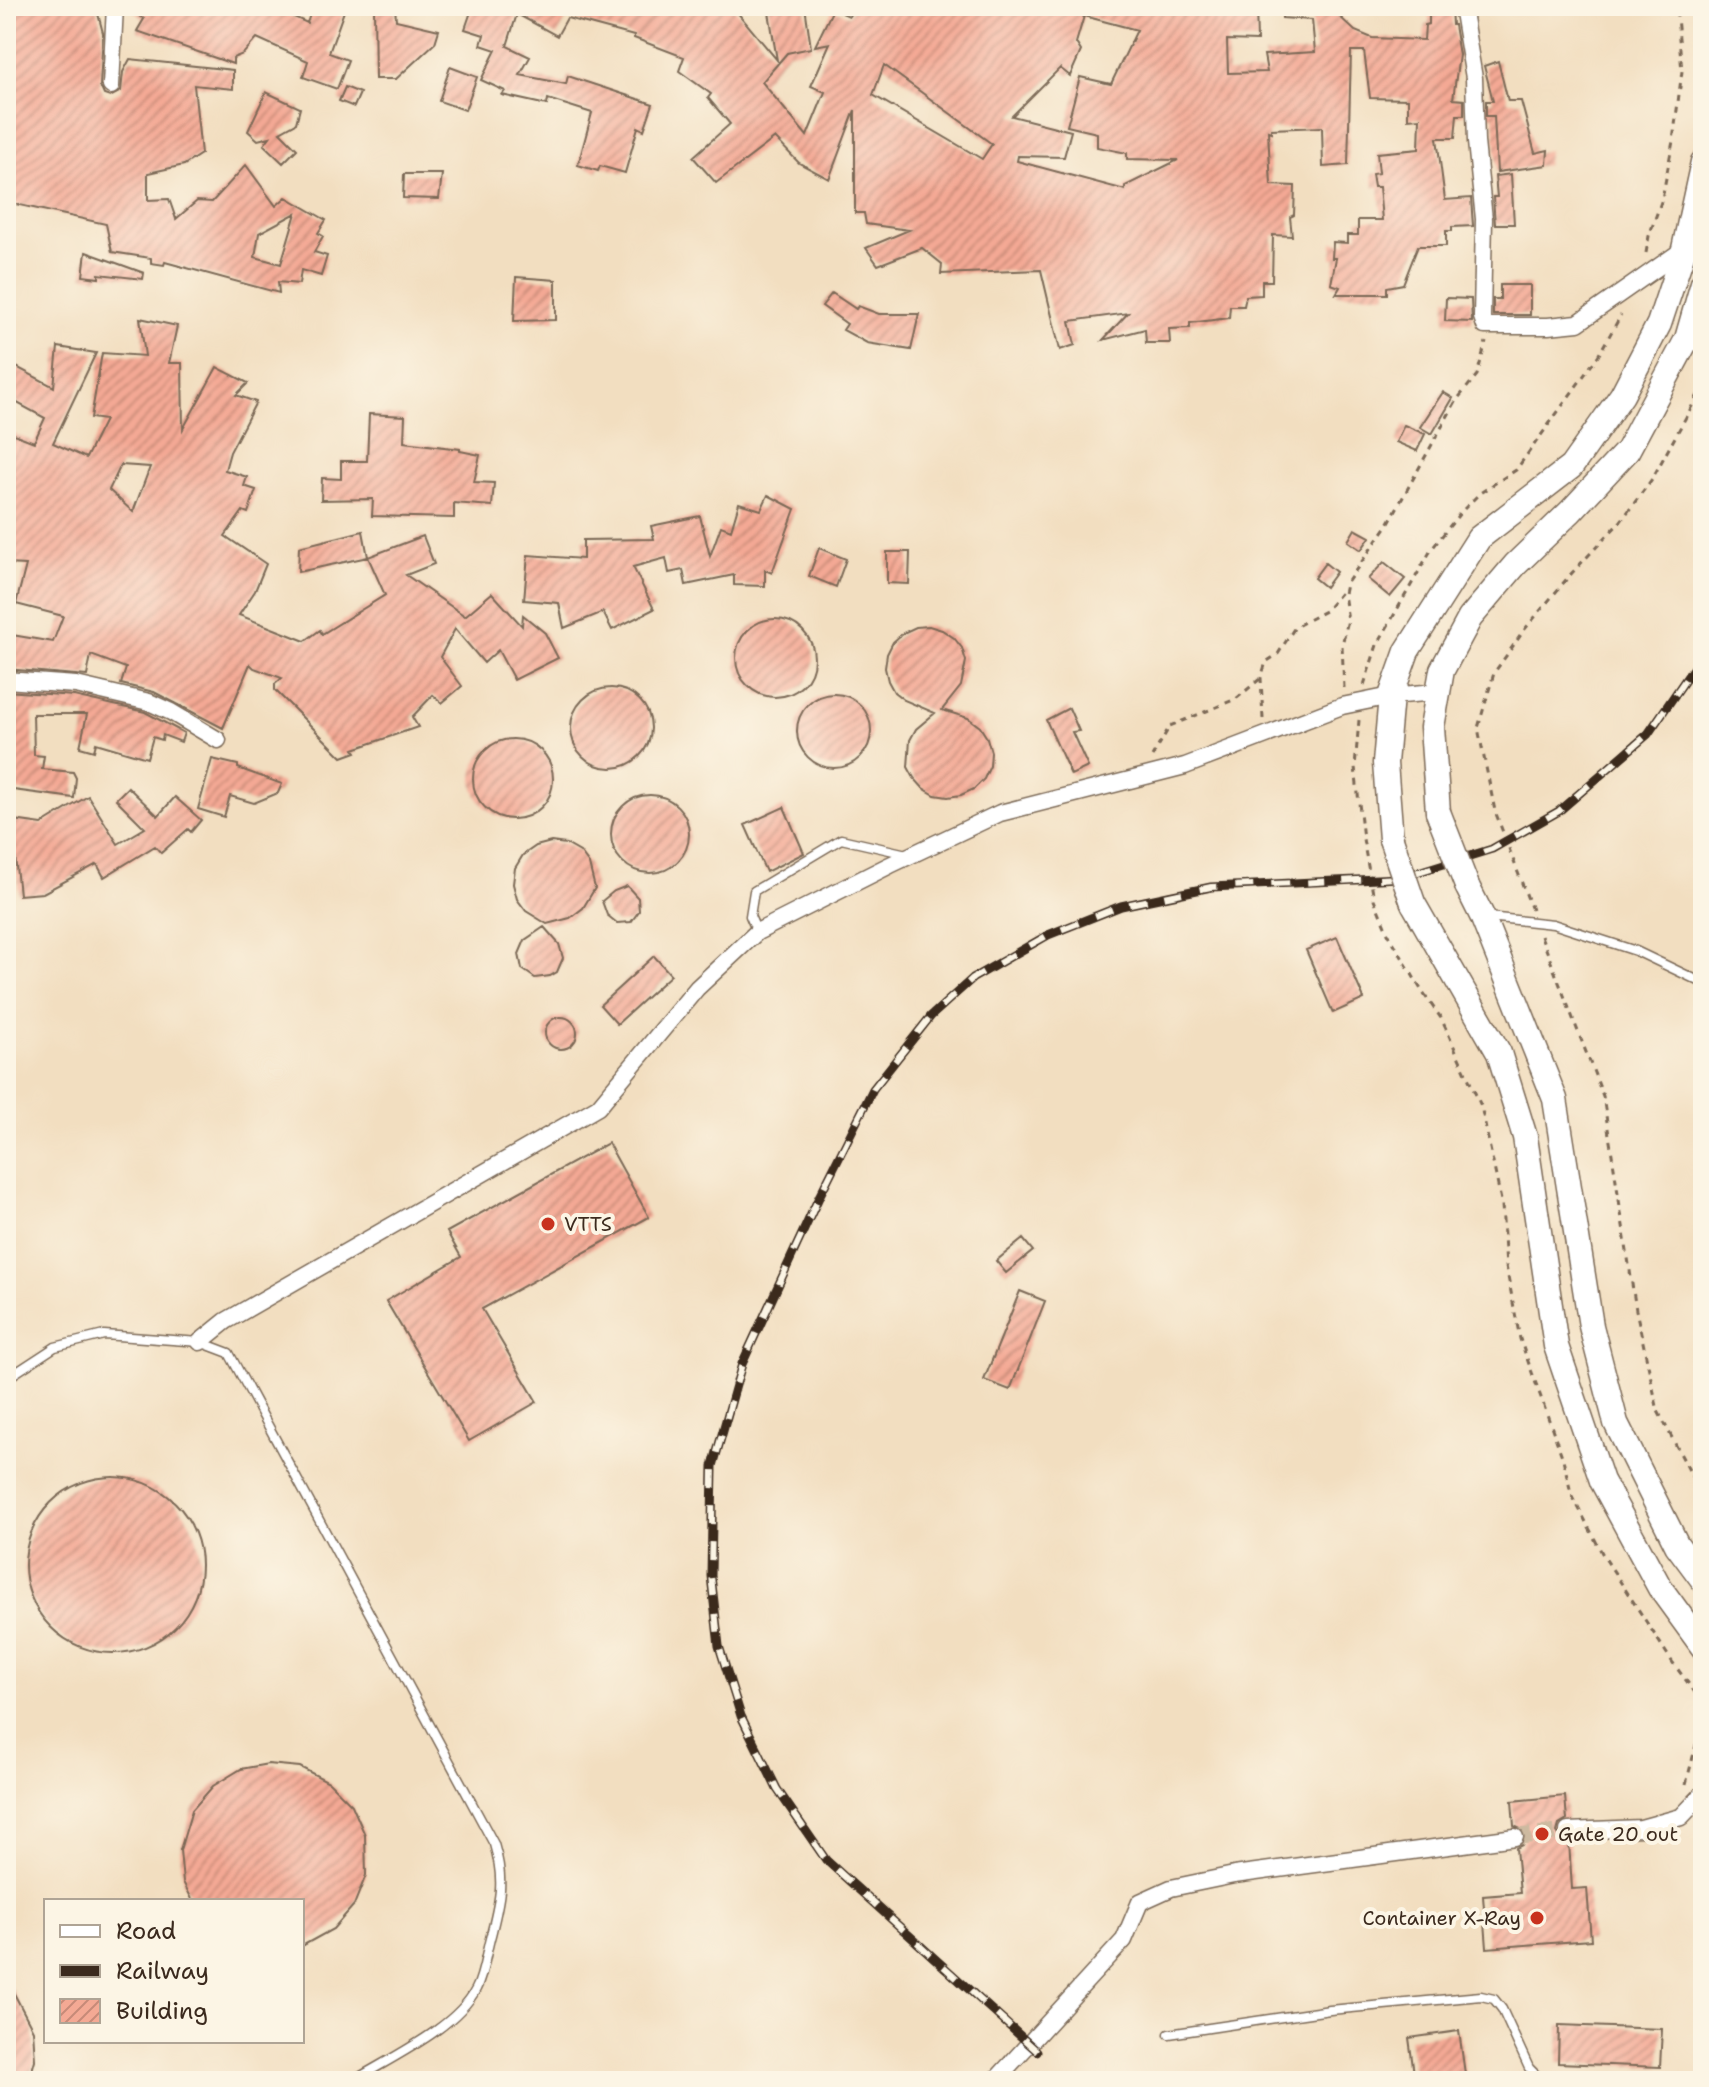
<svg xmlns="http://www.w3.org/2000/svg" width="1709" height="2087" viewBox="0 0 1709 2087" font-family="'Shantell Sans',sans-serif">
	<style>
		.building { fill: url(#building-hatch); fill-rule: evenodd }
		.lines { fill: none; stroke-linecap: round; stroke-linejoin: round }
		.minor-tunnel { stroke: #cdbaa0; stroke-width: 16; stroke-dasharray: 16 8; stroke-linecap: butt }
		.service-casing { stroke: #7b6957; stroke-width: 11 }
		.minor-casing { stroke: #7b6957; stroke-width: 19 }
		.secondary-casing { stroke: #7b6957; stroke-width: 27 }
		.path { stroke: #7b6957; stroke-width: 3; stroke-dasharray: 6 6; stroke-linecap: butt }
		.service { stroke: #fff; stroke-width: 8 }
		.minor { stroke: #fff; stroke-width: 16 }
		.secondary { stroke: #fff; stroke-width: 24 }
		.rail-casing { stroke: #3b2a1e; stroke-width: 9 }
		.rail { stroke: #fcf5e5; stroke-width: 6; stroke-dasharray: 18; stroke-linecap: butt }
		.secondary-bridge-casing { stroke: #7b6957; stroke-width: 27; stroke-linecap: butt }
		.secondary-bridge { stroke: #fff; stroke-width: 24 }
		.poi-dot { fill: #c8321e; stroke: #fcf5e5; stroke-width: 3 }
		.labels { text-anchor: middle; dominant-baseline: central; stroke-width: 8; stroke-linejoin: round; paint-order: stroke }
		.poi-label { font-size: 20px; fill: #3b2a1e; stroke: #fcf5e5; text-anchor: start }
	</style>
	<defs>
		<pattern id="building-hatch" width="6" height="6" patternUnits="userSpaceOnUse" patternTransform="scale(2)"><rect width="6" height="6" fill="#f4a994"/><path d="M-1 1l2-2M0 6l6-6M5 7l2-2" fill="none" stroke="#c78a78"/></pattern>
	</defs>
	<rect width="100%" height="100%" fill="#fcf5e5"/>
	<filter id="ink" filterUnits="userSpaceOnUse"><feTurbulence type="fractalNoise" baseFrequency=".0125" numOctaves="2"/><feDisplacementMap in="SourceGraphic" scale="16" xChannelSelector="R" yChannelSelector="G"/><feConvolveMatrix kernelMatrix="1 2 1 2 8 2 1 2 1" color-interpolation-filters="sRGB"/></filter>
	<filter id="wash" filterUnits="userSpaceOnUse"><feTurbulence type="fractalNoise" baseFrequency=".006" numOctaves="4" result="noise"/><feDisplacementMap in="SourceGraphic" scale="32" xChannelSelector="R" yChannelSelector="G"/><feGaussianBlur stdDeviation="1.8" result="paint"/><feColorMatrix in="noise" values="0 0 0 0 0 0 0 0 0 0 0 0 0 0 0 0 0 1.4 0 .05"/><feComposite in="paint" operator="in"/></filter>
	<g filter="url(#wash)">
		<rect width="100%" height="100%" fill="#f2dec0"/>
		<g id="blocks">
			<path class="building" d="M6 6H96L103 33 100 86 104 95 110 97 121 91 123 72 130 59 233 70V89L194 85 201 154 184 165 148 173V200L169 199 176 219 197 201 212 202 246 165 276 206 286 197 326 220 318 233 323 236 314 252 327 256 321 276 301 270 299 284 278 282 279 293 165 262 164 265 151 263V258L112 252 106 224 6 202ZM296 213 281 264 255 257 259 233Z
				M126 6H270L307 23 313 6H331L344 11 329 53 348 60 337 89 303 77 308 61 257 38 243 54 233 58V64L137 31 144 19Z
				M374 6H395L396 20 439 30 435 43 396 79H375Z
				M473 6H732L777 60 768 6H805L811 48 787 53 762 82 807 136 825 92 811 86 830 43 815 46 833 9 849 16 855 6H1256L1257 41 1227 40 1228 73 1267 72 1264 55 1315 52 1312 20 1282 18V6H1343L1340 17 1355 31 1372 38 1424 40 1425 25 1429 24V6H1451L1452 25H1454L1459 55 1453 99 1464 100V115H1457L1455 138H1437L1445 200 1471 198 1473 226 1452 227V231H1446V246H1418L1403 284 1387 287V294H1336L1340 287 1331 284 1336 258H1332L1333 242 1347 243V235H1358V220H1382L1379 187H1374L1372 174 1379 173 1377 153 1419 149 1420 118 1408 119V99L1370 98 1364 51H1351L1348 165 1323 167 1322 127 1271 129V132L1268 131 1271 185 1295 186 1294 215 1290 217 1292 236 1273 235 1272 281H1262V295L1246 296 1244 306H1230L1229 318 1190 323V328L1169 329 1170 343H1146L1145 329 1103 340 1128 313 1070 321 1075 345 1060 350 1041 270 941 274 942 264 922 248 878 265 866 248 909 230 866 224 864 213H855V110L829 179 799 163 775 138 716 183 693 157 730 124 708 98 711 94 679 71 684 57 634 38V36L567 18 557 36 517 14 507 46 530 57 520 75 566 84 568 76 653 104 644 130 638 127 625 173 600 166 598 171 578 165 592 113 548 99 547 105 502 95 505 91 481 80 496 50 481 45 484 35 465 29ZM1084 16 1137 30 1111 84 1080 77 1067 126 1097 133V147L1127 153V159L1178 160 1125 186V190L1017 161 1018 156 1064 157 1071 131 1012 116 1060 68 1070 76 1081 51 1076 43ZM884 65 992 144 982 159 873 95Z
				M1498 61 1508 101H1521L1535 153 1548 150 1547 165 1497 172 1494 116H1486V101H1493L1484 66Z
				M450 67 477 77 465 110 439 101Z
				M345 87 360 93 354 107 339 101Z
				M266 92 300 108 296 123 280 132 297 149 283 163 264 145 270 137 258 140 248 131Z
				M404 174H442L439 199 403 198Z
				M1511 174 1514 224H1495L1493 197H1497L1495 176Z
				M86 252 144 273 143 279 99 274V278L83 276Z
				M516 277 556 280V320L514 321Z
				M1500 285H1530V315H1493V299H1500Z
				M832 293 856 309 858 306 879 314H919L911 350 867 343 843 330 847 324 822 306Z
				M1446 298 1471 299 1472 322 1445 321Z
				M140 318 177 326 169 363H182L183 429 217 367 248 383 236 395 256 402 230 452 225 470 247 477 244 486 256 490 248 513 243 511 225 536 266 564 255 591 239 615 305 641 320 630 322 634 385 595 368 557 423 536 434 564 406 575 465 616 492 593 522 626 523 615 545 633 558 658 514 680 498 650 484 663 455 629 440 657 462 686 442 703 433 695 412 717 418 727 354 749 356 752 342 757 275 690V684L282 678 254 668 250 664 223 728 154 692 121 684 126 668 91 655 87 676 6 669V634L53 642 63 616 16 604 26 565 6 564V431L34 442 45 418 6 397V372L11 364 54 387 58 347 96 353 53 443 86 458 105 420 91 418 102 353 145 356ZM121 465 150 467 133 512 109 490Z
				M1443 392 1453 398 1432 434 1420 427Z
				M369 414 405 416 404 442 460 449V451L480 455 474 482 494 483 492 506 454 503V518L372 516 373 499 321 500 322 478 341 479V461H367Z
				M1404 425 1425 434 1417 451 1396 442Z
				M768 495 795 509 772 573 765 570V586L734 585V575L686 585 683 570 669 573 666 558 633 567 654 609 612 630 603 612 564 628 559 603 524 600 528 555 583 559V540L654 539 651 526 700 516 710 556 721 526 731 530 739 503 761 510Z
				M1355 529 1370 537 1361 550 1348 541Z
				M363 531 368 557 298 572 299 547Z
				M819 548 846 559 836 587 809 576Z
				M887 552H910L909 584 887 583Z
				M1384 562 1405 579 1390 597 1368 579Z
				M1325 563 1336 572 1325 587 1314 578Z
				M736 658a39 39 0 1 1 78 0a39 39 0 1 1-78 0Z
				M929 626 942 630 954 638 962 648 966 661 961 686 942 710 968 718 980 727 987 738 991 752 990 766 984 779 974 789 961 795 948 797 935 795 923 788 914 778 908 767 910 740 916 729 935 713 904 700 894 692 888 681 885 668 887 654 893 642 903 633 916 627Z
				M571 728a40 40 0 1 1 80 0a40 40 0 1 1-80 0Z
				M6 691 74 696 145 712 184 733 181 742 163 735 162 740 153 737 147 758 96 743 94 751 80 747 87 714H33L34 755 44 756 42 769 73 772 76 778 74 798 6 789Z
				M797 731a37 37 0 1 1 74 0a37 37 0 1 1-74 0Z
				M1069 708 1079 731 1072 732 1088 767 1071 775 1046 720Z
				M473 779a40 40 0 1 1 80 0a40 40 0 1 1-80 0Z
				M212 759 238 765V768L282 784 278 793 254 803 230 796 224 817 198 809Z
				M128 787 158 816 175 797 201 820 191 832 188 829 161 853 155 846 104 877 97 864 43 893 19 895 13 837H6V819L42 824 88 796 118 844 145 828 116 799Z
				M611 834a39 39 0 1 1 78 0a39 39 0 1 1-78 0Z
				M784 807 804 853 766 872 745 825Z
				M551 842 566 844 580 852 589 864 595 888 583 908 570 918 547 924 526 911 517 899 513 884 515 868 523 855 536 846Z
				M627 886 638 898 639 911 631 922 617 923 607 915 602 901 614 891Z
				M544 927 559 944 563 958 557 972 550 976 535 978 522 969 519 954 525 940Z
				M1337 937 1364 999 1333 1013 1306 950Z
				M654 956 671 975 617 1024 600 1005Z
				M545 1033a16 16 0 1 1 32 0a16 16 0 1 1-32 0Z
				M608 1143 649 1217 482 1309 537 1402 469 1441 386 1301 461 1257 447 1232Z
				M1023 1239 1033 1251 1006 1273 996 1261Z
				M1020 1291 1045 1301 1010 1390 984 1380Z
				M25 1565a88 88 0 1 1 176 0a88 88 0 1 1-176 0Z
				M268 1764 300 1767 329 1782 352 1805 365 1835 366 1875 354 1905 333 1929 302 1946V1901H193L183 1882 180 1850 192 1810 213 1786 241 1769Z
				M1565 1796 1567 1820 1559 1825 1557 1832 1562 1840 1569 1842 1572 1889 1587 1888 1591 1940 1487 1948 1483 1896 1520 1893 1516 1848 1522 1845 1526 1836 1523 1830 1514 1826 1512 1801Z
				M6 1978 33 2030 35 2060 29 2081H6Z
				M1559 2025 1662 2029 1660 2067 1558 2063Z
				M1459 2031 1466 2081H1415L1409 2038Z"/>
		</g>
	</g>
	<g filter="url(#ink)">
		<use href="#blocks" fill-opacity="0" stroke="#7b6957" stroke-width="2"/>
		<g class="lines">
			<path class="minor-tunnel" d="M1515 1837 1568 1831"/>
			<g class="service-casing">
				<path id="service" d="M1488 917 1553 924 1636 951 1703 983
					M757 932 750 916 754 891 841 839 907 854
					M6 1379 55 1347 104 1335 200 1342 229 1353 494 1844C505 1881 500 1899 491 1935 486 1952 484 1974 476 1989 456 2028 390 2058 353 2081
					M1169 2034 1330 2010 1481 1996 1494 1999 1502 2009 1529 2068 1538 2077 1554 2080 1703 2079"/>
			</g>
			<g class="minor-casing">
				<path id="minor" d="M1462 6 1474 78 1476 142 1484 219 1482 317 1485 326H1548L1578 323 1684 249
					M111 86 115 6
					M6 680 76 685 149 702 171 712 218 740
					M200 1342 226 1321 598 1107 697 988 757 932 890 865 1000 813 1185 766 1342 706 1391 696 1436 692
					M1568 1831 1641 1828 1681 1817 1703 1794
					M995 2081 1124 1940 1140 1902 1171 1888 1234 1875 1515 1837"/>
			</g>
			<g class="secondary-casing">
				<path id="secondary" d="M1438 812 1432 727 1442 670 1470 618 1515 565 1571 511 1627 451 1687 339 1703 283
					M1391 839 1385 763 1391 696 1407 651 1479 538 1571 467 1622 395 1659 324 1684 249 1703 162
					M1467 886 1482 916 1555 1099 1591 1326 1616 1423 1677 1545 1703 1580
					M1413 903 1499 1053 1525 1137 1556 1346 1602 1481 1660 1588 1703 1647"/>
			</g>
			<path class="path" d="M1646 253 1649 236 1662 199 1673 141 1682 71 1676 6
				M1364 685 1377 645 1431 550 1460 513 1480 493 1516 470 1598 356 1621 315
				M1344 688 1342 645 1348 620 1344 594 1346 584 1387 526 1456 401 1477 375 1486 342
				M1263 719 1261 678 1266 662 1278 654 1295 627 1325 611 1342 591
				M1359 720 1355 767 1363 839 1374 899 1388 933 1423 993 1441 1018 1481 1106 1502 1205 1506 1266 1520 1339 1563 1459 1571 1493 1603 1555 1673 1663 1703 1703
				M1152 757 1170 726 1236 699 1261 678
				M1532 910 1495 811 1478 728 1494 673 1525 629 1570 575 1621 521 1652 479 1703 386
				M1541 936 1603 1096 1636 1310 1658 1411 1703 1497
				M1686 1784 1703 1718"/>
			<use href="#service" class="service"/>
			<use href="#minor" class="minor"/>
			<use href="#secondary" class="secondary"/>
			<g class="rail-casing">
				<path id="rail" d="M1037 2051 826 1860 777 1789 741 1716 719 1646 711 1576 713 1466 742 1364 820 1195 873 1089 931 1016 973 978 1048 935 1121 906 1211 887 1399 878 1492 849 1559 811 1648 734 1703 654"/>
			</g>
			<use href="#rail" class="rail"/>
			<g class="secondary-bridge-casing">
				<path id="secondary-bridge" d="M1438 812 1467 886
					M1391 839 1413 903"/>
			</g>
			<use href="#secondary-bridge" class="secondary-bridge"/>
		</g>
	</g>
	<g class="poi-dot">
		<circle cx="548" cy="1224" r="8"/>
		<circle cx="1542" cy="1834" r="8"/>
		<circle cx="1537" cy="1918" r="8"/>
	</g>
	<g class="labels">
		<g class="poi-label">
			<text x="564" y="1224">VTTS</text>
			<text x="1558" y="1834">Gate 20 out</text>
			<text x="1521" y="1918" text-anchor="end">Container X-Ray</text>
		</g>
	</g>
	<rect width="1709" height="2087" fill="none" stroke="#fcf5e5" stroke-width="32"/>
	<rect x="44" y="1899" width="260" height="144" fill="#fcf5e5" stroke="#afa495" stroke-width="2"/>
	<rect x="60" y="1925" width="40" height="12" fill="#ffffff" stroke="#afa495" stroke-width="2"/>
	<text x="116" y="1939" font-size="24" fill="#3b2a1e">Road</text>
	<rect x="60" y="1965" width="40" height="12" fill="#3b2a1e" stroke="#afa495" stroke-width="2"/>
	<text x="116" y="1979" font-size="24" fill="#3b2a1e">Railway</text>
	<rect x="60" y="1999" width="40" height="24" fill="url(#building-hatch)" stroke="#afa495" stroke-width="2"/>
	<text x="116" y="2019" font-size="24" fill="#3b2a1e">Building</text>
</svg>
